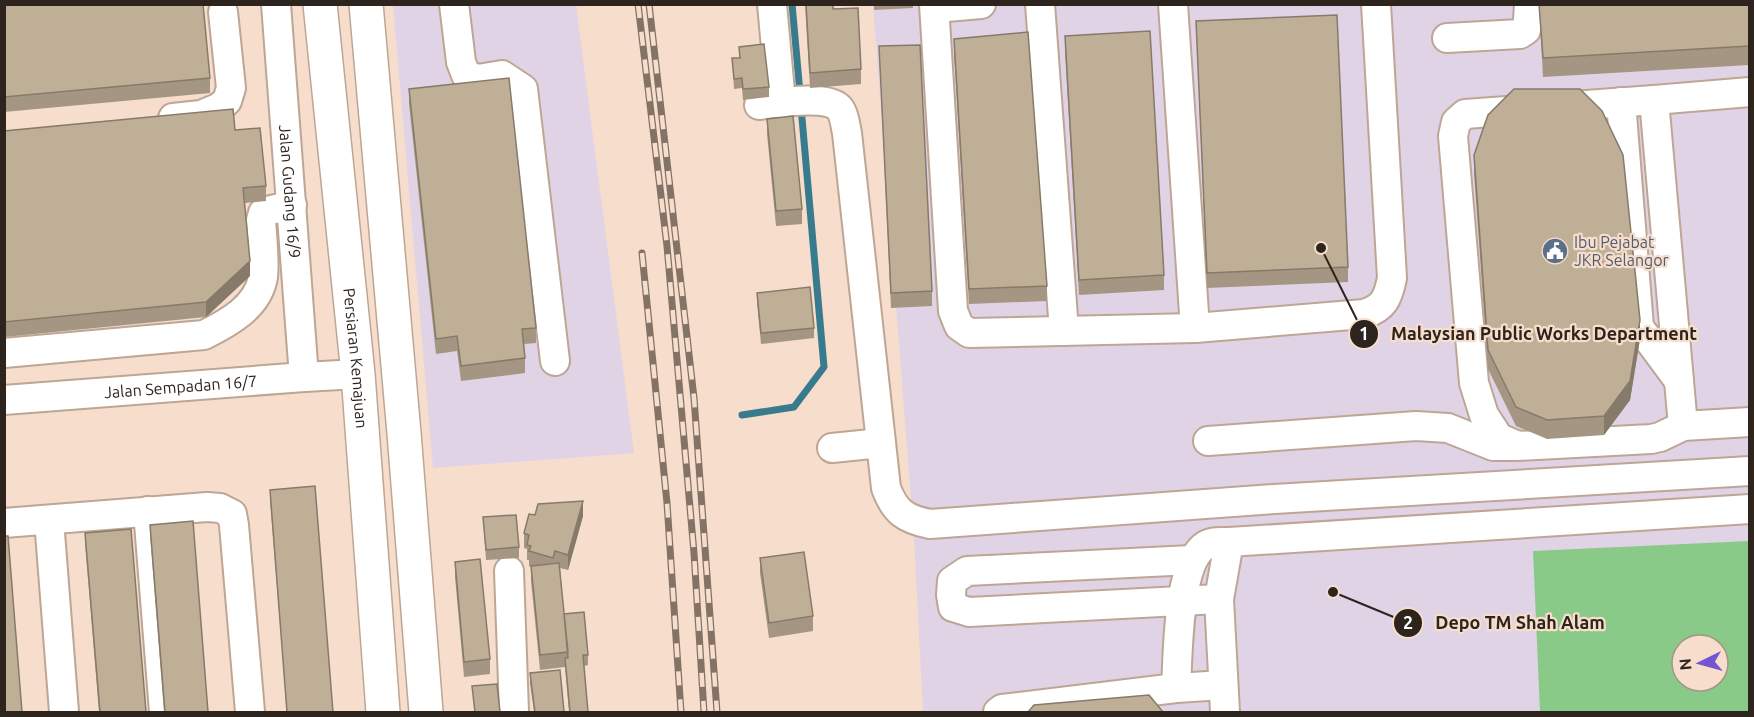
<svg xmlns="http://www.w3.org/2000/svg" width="1754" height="717" viewBox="0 0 1754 717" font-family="Ubuntu,sans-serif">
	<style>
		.industrial { fill: #e1d3e6; fill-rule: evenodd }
		.green { fill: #8aca88; fill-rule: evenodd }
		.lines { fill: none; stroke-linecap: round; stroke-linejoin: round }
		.stream { stroke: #387b8e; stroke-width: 7 }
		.minor-casing { stroke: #bea694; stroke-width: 32 }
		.major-casing { stroke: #bea694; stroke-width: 36 }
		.minor { stroke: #fff; stroke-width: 28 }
		.major { stroke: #fff; stroke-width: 33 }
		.rail-casing { stroke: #837367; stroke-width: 7 }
		.rail { stroke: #f7ddcb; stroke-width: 4.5; stroke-dasharray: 14; stroke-linecap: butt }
		.wall { fill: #a49682 }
		.shaded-wall { fill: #867a6a }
		.building { fill: #bfaf97; stroke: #867a6a; stroke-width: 1.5 }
		.labels { text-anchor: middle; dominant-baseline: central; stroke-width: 4.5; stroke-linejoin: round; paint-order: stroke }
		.street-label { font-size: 16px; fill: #2d241d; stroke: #f7ddcb }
		.service-label { font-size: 16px; fill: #4e5e75; stroke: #f7ddcb; text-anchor: start }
		.leader { fill: none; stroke: #2d241d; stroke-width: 2 }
		.callout-dot { fill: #2d241d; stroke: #f7ddcb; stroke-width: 2 }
		.mark-label { font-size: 18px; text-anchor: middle; font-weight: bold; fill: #fff }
		.callout-label { font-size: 18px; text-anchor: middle; font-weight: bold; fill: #2d241d; stroke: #f7ddcb; stroke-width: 4.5; stroke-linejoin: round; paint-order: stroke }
	</style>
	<rect width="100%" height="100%" fill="#f7ddcb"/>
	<path class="industrial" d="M393 5H576L634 453 433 468Z
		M873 5H1749V712H923L914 539ZM1682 645H1718V681H1682Z"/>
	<path class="green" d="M1749 541V712H1540L1533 551ZM1682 645H1718V681H1682Z"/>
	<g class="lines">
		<path class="stream" d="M792 4 800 93
			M742 415 794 407 824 367 801 107"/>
		<g class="minor-casing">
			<g id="minor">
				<path id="s1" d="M276 4 304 377"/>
				<path d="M454 4 461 62 466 75 478 79 502 75 523 89 555 361"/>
				<path d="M772 4 781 103"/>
				<path d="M934 4 953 311 959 326 969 333 1195 328 1364 314C1384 308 1388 298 1392 278L1376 4"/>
				<path d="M1040 4 1064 331"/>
				<path d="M1173 4 1195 328"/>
				<path d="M935 8 981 4"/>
				<path d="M1447 38 1520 34 1526 30 1528 20 1529 4"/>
				<path d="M1654 100 1465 114 1456 122 1453 136 1474 383 1484 415 1499 438 1518 446 1651 439 1660 437 1683 426 1750 422"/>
				<path d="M1621 102 1639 327 1679 381"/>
				<path d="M759 105C776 103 830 94 840 109 845 116 845 125 847 133L886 488C895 512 905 519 930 524L1274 499 1750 471"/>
				<path d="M173 118 201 115 218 108 227 101 231 88 223 12"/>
				<path d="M4 353 204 335C228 323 258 307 263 277 265 262 262 236 261 220L263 213 271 210 292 205"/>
				<path id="s2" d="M4 400 304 377 358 374"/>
				<path d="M1683 426 1654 100 1750 92"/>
				<path d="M1208 441 1416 426 1448 428 1493 446H1512"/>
				<path d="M832 448 881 443"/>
				<path d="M148 511 164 712"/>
				<path d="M49 520 64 712"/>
				<path d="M4 523 207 507 220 508 232 514 234 525 250 712"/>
				<path d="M1192 560 967 571 952 581 951 595 953 607 969 612 1219 599"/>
				<path d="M509 571 514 712"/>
				<path d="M1176 688 1223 685"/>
				<path d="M998 712 1002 709 1176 688C1178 655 1177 562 1206 545 1213 541 1222 542 1229 542"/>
				<path d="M1225 712 1219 599 1229 542 1750 509"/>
			</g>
		</g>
		<g class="major-casing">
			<g id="major">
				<path id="s3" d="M320 4 358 374 383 712"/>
				<path d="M366 4 404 433 426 712"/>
			</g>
		</g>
		<use href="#minor" class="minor"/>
		<use href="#major" class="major"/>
		<g class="rail-casing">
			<path id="rail" d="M638 4 667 246 694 553 704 712
				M649 4 694 398 717 712
				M642 253 667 503 681 712"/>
		</g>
		<use href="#rail" class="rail"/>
	</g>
	<path class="wall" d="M4 4 210 78V93L4 112Z
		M805 4H833V9L861 69V84L810 88Z
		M874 4H913V8L874 10Z
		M1539 4H1749V65L1543 77Z
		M1196 21 1348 267V282L1207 288Z
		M1065 36 1164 275V290L1079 295 1065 51Z
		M954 39 1047 286V301L969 304 954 54Z
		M879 46 932 291V306L891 308Z
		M739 47 769 87V97L743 100 742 88 734 89 732 58H739Z
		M409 89 536 328V343L524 344 525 358V373L461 381 457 351 436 354 409 104Z
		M767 119 802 209V224L776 226 767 134Z
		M235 130 266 186V201L245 203 250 276 206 317 4 337V131Z
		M1474 155 1640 339 1630 400 1604 435 1547 439 1516 426 1488 369 1474 174Z
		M757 293 814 328V338L761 344 757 303Z
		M270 490 333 712H287L270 500Z
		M535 515 583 516 568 570 560 568 564 616 588 655V665L584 666 588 712H569L565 667 540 670 531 581V567L529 566V560H527V549L524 548V533Z
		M483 517 519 547V558L486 560Z
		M150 525 208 712H164L150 535Z
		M85 533 146 712H99L85 543Z
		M760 558 813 616V631L769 638 760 573Z
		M455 562 490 659V674L464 677 455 577Z
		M530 673 564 712H534L530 683Z"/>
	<path class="shaded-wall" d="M250 261V276L206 317V302Z
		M1640 320V339L1630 400 1604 435V416Z
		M583 501V516L568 570V555Z"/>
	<path class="building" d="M4 4H203L210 78 4 97Z
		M806 4H833V9L858 8 861 69 810 73Z
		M1539 4H1749V46L1543 58Z
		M1337 15 1348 267 1207 273 1196 21Z
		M1150 31 1164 275 1079 280 1065 36Z
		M1028 32 1047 286 969 289 954 39Z
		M764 44 769 87 743 89 742 78 734 79 732 58H740L739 47Z
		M920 45 932 291 891 293 879 46Z
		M509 78 536 328 522 329 525 358 461 366 457 336 436 339 409 89Z
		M1514 89H1580L1602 111 1623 155 1640 320 1630 381 1604 416 1547 420 1516 407 1488 350 1474 155 1488 115Z
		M233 109 235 130 260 128 266 186 243 188 250 261 206 302 4 322V131Z
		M793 116 802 209 776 211 767 119Z
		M810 287 814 328 761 333 757 293Z
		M315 486 333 712H287L270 490Z
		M583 501 568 555 555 551 553 558 529 551 531 546 527 545 529 535 524 533 529 514 535 515 538 504Z
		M516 515 519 547 486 550 483 517Z
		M193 521 208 712H165L150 525Z
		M131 529 146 712H100L85 533Z
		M4 536H8L22 712H4Z
		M804 552 813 616 769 623 760 558Z
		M480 559 490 659 464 662 455 562Z
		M559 563 568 652 540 655 531 566Z
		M584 612 588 655H583L588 712H570L565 658H568L564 614Z
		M560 670 564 712H535L530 673Z
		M497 684 500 712H475L472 686Z
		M1149 695 1163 712H1028L1034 705Z"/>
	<defs>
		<g id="civic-disc" transform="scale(1.35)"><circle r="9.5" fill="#5c6f8a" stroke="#f7ddcb"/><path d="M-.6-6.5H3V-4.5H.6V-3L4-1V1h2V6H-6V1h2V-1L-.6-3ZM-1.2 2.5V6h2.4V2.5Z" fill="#fff"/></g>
	</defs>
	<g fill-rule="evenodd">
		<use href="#civic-disc" x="1555" y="251"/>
	</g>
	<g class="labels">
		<g class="street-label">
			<text stroke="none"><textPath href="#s1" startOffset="188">Jalan Gudang 16/9</textPath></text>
			<text stroke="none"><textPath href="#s3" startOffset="356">Persiaran Kemajuan</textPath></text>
			<text stroke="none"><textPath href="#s2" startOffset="177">Jalan Sempadan 16/7</textPath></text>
		</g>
		<g class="service-label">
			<text x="1574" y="242">Ibu Pejabat<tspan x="1574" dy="18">JKR Selangor</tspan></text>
		</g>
	</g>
	<path class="leader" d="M1321 248L1364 334M1333 592L1408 623"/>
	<g class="callout-dot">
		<circle cx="1321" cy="248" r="6"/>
		<circle cx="1333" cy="592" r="6"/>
		<circle cx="1364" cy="334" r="15"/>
		<circle cx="1408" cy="623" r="15"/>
	</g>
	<g class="mark-label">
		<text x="1364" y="340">1</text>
		<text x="1408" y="629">2</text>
	</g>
	<g class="callout-label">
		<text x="1544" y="340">Malaysian Public Works Department</text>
		<text x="1520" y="629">Depo TM Shah Alam</text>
	</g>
	<rect width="1754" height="717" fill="none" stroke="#2d241d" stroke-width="12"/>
	<g transform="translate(1700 663) rotate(265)"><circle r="28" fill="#f7ddcb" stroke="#a69385" stroke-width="1.5"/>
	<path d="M0-4.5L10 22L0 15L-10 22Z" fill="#7257d1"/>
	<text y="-9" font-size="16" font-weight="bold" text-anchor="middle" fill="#2d241d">N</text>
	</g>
</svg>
